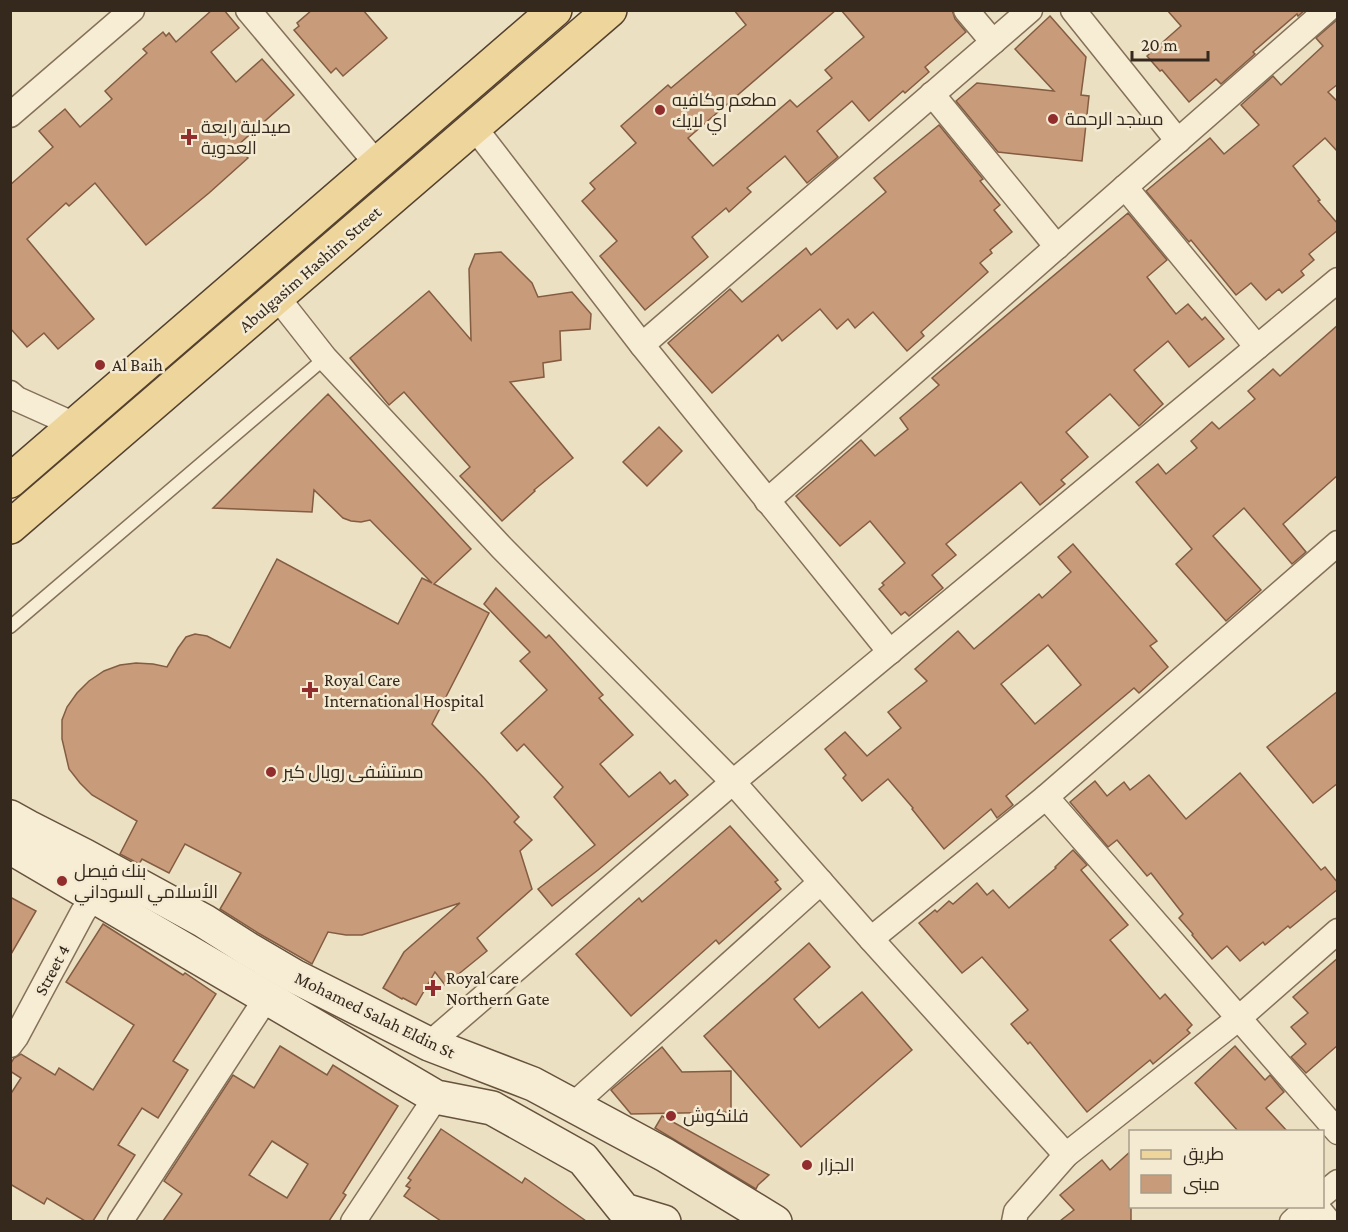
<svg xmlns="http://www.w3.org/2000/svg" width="1348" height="1232" font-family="'Crimson Pro',Cairo,serif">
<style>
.building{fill:#c89b7a;stroke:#835c41;stroke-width:1.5;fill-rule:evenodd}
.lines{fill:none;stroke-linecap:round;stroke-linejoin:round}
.lane-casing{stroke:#85715a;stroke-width:15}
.street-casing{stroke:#85715a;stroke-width:27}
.secondary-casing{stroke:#66523d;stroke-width:36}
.primary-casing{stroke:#53402e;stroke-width:36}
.lane{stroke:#f7edd5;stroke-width:12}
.street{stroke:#f7edd5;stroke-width:24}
.secondary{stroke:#f7edd5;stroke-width:33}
.primary{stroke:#eed59b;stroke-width:33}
.poi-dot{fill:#912d2d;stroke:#f4ead1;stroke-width:2}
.labels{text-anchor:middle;stroke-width:5;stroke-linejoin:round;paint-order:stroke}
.poi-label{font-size:18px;fill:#35291e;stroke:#f4ead1;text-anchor:start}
.street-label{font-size:18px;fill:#35291e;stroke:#f4ead1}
</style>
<rect width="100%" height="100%" fill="#ece0c2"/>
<g class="building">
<path d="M 212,10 L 224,10 L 239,28 L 211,52 L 236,82 L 262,59 L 294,95 L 237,146 L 248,158 L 209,193 L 146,245 L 95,183 L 69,206 L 66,203 L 27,239 L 94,319 L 58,349 L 44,333 L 27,347 L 10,328 L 10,185 L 53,147 L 39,131 L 65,109 L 80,127 L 112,99 L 105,91 L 147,53 L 143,49 L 163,32 L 166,36 L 169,33 L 176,42 Z"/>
<path d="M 312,10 L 363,10 L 387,38 L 343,76 L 336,68 L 331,73 L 294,30 L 299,26 L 297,23 Z"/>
<path d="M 734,10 L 836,10 L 688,138 L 713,166 L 790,100 L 797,107 L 832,78 L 825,70 L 864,37 L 841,10 L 952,10 L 955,19 L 966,32 L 925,67 L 929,72 L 905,93 L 903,91 L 869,121 L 852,101 L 817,131 L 838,157 L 807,183 L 785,156 L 747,188 L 751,192 L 729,212 L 726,208 L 692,237 L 708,257 L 645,310 L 600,256 L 617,241 L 582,201 L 595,189 L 590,183 L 636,143 L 621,126 L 668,85 L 671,88 L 746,25 Z"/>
<path d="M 1167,10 L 1305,10 L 1298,16 L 1297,14 L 1253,52 L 1255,54 L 1221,84 L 1216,79 L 1189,102 L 1162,70 L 1160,71 L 1147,56 L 1181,26 Z"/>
<path d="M 1050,16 L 1086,57 L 1081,95 L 1089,96 L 1082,161 L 998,152 L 956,101 L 977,83 L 1054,91 L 1015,49 Z"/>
<path d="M 1338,19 L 1338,84 L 1328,92 L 1338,102 L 1338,152 L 1325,138 L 1293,166 L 1320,200 L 1318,201 L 1338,224 L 1338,230 L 1309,254 L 1314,260 L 1301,271 L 1304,275 L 1282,293 L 1279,289 L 1266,300 L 1251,283 L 1236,295 L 1191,240 L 1189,242 L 1146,191 L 1210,138 L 1224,154 L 1259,125 L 1241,105 L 1273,76 L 1281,85 L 1323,46 L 1316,38 Z"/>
<path d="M 939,125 L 983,179 L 980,181 L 1000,205 L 994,210 L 1012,232 L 990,250 L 992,253 L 980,263 L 988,272 L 921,332 L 924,336 L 907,351 L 873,312 L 855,328 L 848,319 L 837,329 L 820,309 L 782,341 L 778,335 L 712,393 L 668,343 L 730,289 L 742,302 L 806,248 L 811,255 L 886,192 L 874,178 Z"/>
<path d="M 1128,213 L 1167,260 L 1147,277 L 1176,314 L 1188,304 L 1202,320 L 1205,317 L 1224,339 L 1189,367 L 1168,341 L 1134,370 L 1163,404 L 1139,426 L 1110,394 L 1066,432 L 1088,457 L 1061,480 L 1065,484 L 1040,505 L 1021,482 L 946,544 L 956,555 L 932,575 L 943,588 L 909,616 L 905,612 L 901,615 L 879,589 L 884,585 L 882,583 L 905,563 L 870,521 L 840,546 L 796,496 L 861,440 L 875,456 L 908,429 L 900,418 L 939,385 L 932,378 Z"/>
<path d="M 501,252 L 532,283 L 538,297 L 572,292 L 591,314 L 590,329 L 560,331 L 561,360 L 543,363 L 544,377 L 510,382 L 573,458 L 534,490 L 535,491 L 502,521 L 460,476 L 470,467 L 404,392 L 389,405 L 350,358 L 429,291 L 471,340 L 469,269 L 475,254 Z"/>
<path d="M 1338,325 L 1338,475 L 1283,524 L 1306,552 L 1292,564 L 1244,508 L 1213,536 L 1261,590 L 1226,621 L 1176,564 L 1192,549 L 1136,482 L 1158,464 L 1166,474 L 1197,448 L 1191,441 L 1212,422 L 1219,429 L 1255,399 L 1248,391 L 1273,369 L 1280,376 Z"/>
<path d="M 328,394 L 471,549 L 434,584 L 489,613 L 432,724 L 484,778 L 519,817 L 514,822 L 532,840 L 520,851 L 532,889 L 477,938 L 487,951 L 445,985 L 435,972 L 416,1005 L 403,998 L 402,999 L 383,988 L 404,952 L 460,903 L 362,935 L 346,935 L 328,932 L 312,964 L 258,933 L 220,909 L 241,873 L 185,844 L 169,873 L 142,859 L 139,864 L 120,854 L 137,821 L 92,795 L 80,783 L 69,769 L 62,739 L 62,720 L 67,707 L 77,693 L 89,681 L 104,671 L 120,665 L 136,663 L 153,664 L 167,667 L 178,648 L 186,637 L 195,634 L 207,636 L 230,648 L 277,559 L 398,624 L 422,578 L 432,583 L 370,520 L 361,522 L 351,521 L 343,518 L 314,490 L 312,512 L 213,508 Z"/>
<path d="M 659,427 L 682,451 L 647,486 L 623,462 Z"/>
<path d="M 1073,544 L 1157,641 L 1150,646 L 1168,667 L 1139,693 L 1134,688 L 1006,796 L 1013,805 L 997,818 L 991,809 L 944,849 L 912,809 L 913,808 L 888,779 L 862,801 L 843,778 L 846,775 L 825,749 L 845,732 L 867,756 L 901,728 L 888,712 L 927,681 L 915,669 L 958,631 L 974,649 L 1039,594 L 1042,598 L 1071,572 L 1058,557 ZM 1048,645 L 1081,685 L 1035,724 L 1001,684 Z"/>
<path d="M 496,588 L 546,638 L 549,635 L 603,695 L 599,698 L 633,735 L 600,764 L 629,797 L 660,772 L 670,784 L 675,780 L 688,795 L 598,870 L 552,906 L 538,889 L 595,845 L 554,797 L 563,787 L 524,744 L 517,751 L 501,733 L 547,690 L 520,661 L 530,652 L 484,604 Z"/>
<path d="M 1338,691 L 1338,783 L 1313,803 L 1267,747 Z"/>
<path d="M 1240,773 L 1321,870 L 1325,867 L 1338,883 L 1338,889 L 1290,928 L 1288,926 L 1265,945 L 1263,942 L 1240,961 L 1227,946 L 1212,959 L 1192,935 L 1193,934 L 1179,918 L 1183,914 L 1151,873 L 1147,876 L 1117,840 L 1108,847 L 1070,802 L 1095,781 L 1107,796 L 1124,782 L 1130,790 L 1149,775 L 1186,819 Z"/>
<path d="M 730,826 L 778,880 L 775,882 L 781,889 L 719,944 L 716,940 L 631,1016 L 576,954 L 639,898 L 642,902 Z"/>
<path d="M 1073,850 L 1087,865 L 1081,870 L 1128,925 L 1110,940 L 1160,999 L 1165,994 L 1192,1025 L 1187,1030 L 1190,1033 L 1153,1064 L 1150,1060 L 1087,1112 L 1030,1042 L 1028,1044 L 1011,1024 L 1028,1010 L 982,957 L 962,973 L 919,923 L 935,910 L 937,912 L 949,901 L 953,904 L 977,883 L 987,895 L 993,890 L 1009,908 L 1056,868 L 1055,867 Z"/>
<path d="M 10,897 L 36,911 L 10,956 Z"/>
<path d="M 103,924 L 183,975 L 185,973 L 216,994 L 173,1061 L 188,1070 L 158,1118 L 142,1108 L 118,1145 L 135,1155 L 93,1221 L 85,1221 L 47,1198 L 44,1204 L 10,1184 L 10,1095 L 21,1078 L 10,1071 L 10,1065 L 14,1058 L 21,1054 L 55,1075 L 59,1068 L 93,1090 L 134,1025 L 66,982 Z"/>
<path d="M 809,943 L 830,967 L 794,999 L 819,1028 L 862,992 L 912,1050 L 801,1147 L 704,1036 Z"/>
<path d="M 1338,958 L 1338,1045 L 1306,1073 L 1291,1057 L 1306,1044 L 1291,1027 L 1308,1013 L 1293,997 Z"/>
<path d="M 280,1046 L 327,1075 L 333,1065 L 398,1106 L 343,1193 L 346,1195 L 329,1221 L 163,1221 L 182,1194 L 164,1181 L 233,1075 L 254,1088 ZM 272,1141 L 308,1164 L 287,1198 L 249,1175 Z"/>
<path d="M 1235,1046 L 1265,1080 L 1270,1075 L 1284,1092 L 1266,1108 L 1287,1131 L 1238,1131 L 1195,1083 Z"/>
<path d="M 662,1047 L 682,1072 L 731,1071 L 731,1112 L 631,1114 L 611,1090 Z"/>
<path d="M 662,1116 L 769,1175 L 758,1185 L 756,1189 L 655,1128 Z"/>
<path d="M 441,1129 L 522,1183 L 525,1178 L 586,1221 L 441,1221 L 404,1196 L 410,1188 L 406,1186 L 411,1180 L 408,1178 Z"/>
<path d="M 1131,1151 L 1131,1221 L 1060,1221 L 1074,1210 L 1060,1195 L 1102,1160 L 1110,1170 Z"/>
</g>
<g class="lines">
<defs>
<path id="lane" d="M 10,627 L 325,358"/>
<g id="street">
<path d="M 248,10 L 377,164"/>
<path d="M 966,10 L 993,42"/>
<path d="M 1073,10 L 1178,141"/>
<path d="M 932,94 L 1057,247"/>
<path d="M 10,115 L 132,10"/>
<path d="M 474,127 L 642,345 L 890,652"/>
<path d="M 1125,187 L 1257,347"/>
<path d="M 277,297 L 325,358 L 502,548 L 733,782 L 871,939 L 1066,1155"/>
<path d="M 642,345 L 1030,10"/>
<path d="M 10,393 L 17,399 L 75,425"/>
<path d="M 767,501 L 1327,10"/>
<path d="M 1046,797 L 1338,1132"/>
<path d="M 871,939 L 1046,797 L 1338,543"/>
<path d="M 429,1044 L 733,782 L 1338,280"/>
<path d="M 10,1045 L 16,1037 L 83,912 L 95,896"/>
<path d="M 572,1106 L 821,882"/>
<path d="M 1322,1195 L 1338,1182"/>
<path d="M 1316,1206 L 1329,1222"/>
<path d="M 120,1222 L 267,997"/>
<path d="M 353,1222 L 436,1097"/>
<path d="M 1014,1222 L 1016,1212 L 1066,1155 L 1239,1018 L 1338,931"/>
<path d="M 1292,1222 L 1309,1206"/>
</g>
<g id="secondary">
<path d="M 10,817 L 28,827 L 85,856 L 204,921 L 248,949 L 294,976 L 429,1044 L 533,1084 L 665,1155 L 775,1222"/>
<path d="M 10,847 L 436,1097 L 492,1108 L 583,1159 L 624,1210 L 664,1222"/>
</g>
<g id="primary">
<path d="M 10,481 L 555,10"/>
<path d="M 10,527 L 610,10"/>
</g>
</defs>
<use href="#lane" class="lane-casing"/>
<use href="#street" class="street-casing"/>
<use href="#secondary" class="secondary-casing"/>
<use href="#primary" class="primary-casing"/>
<use href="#lane" class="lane"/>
<use href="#street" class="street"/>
<use href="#secondary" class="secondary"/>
<use href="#primary" class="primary"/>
</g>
<g class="poi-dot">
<circle cx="660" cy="110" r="6"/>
<circle cx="1053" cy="119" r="6"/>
<path d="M186 128h6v6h6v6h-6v6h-6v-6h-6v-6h6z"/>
<circle cx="100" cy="365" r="6"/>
<path d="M307 681h6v6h6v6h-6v6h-6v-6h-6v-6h6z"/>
<circle cx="271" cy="772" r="6"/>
<circle cx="62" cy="881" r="6"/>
<path d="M430 979h6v6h6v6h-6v6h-6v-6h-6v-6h6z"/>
<circle cx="671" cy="1116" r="6"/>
<circle cx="807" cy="1165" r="6"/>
</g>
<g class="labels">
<g class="poi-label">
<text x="672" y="106">مطعم وكافيه<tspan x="672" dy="21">اي لايك</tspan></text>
<text x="1065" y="125">مسجد الرحمة</text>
<text x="201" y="133">صيدلية رابعة<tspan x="201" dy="21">العدوية</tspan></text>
<text x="112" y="371">Al Baih</text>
<text x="324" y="686">Royal Care<tspan x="324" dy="21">International Hospital</tspan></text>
<text x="283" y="778">مستشفى رويال كير</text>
<text x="74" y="877">بنك فيصل<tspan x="74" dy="21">الأسلامي السوداني</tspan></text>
<text x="446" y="984">Royal care<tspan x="446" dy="21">Northern Gate</tspan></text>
<text x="683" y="1122">فلنكوش</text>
<text x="819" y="1171">الجزار</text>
</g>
<g class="street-label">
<text transform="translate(310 269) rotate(-41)" y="6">Abulgasim Hashim Street</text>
<text transform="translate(52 970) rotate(-62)" y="6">Street 4</text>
<text transform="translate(375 1015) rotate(26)" y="6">Mohamed Salah Eldin St</text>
</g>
</g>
<rect width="1348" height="1232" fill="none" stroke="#35291e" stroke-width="24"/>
<rect x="1129" y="1130" width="195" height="78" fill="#f4ead1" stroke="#a89d89" stroke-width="1.5"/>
<rect x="1141" y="1150" width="30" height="9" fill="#eed59b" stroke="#a89d89" stroke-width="1.5"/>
<text x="1183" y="1160" font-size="18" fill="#35291e">طريق</text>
<rect x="1141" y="1175" width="30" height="18" fill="#c89b7a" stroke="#a89d89" stroke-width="1.5"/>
<text x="1183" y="1190" font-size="18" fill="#35291e">مبنى</text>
<path d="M1132 51v9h76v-9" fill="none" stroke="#35291e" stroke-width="3"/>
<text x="1141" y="51" font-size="18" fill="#35291e" stroke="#f4ead1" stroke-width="4.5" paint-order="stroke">20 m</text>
</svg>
